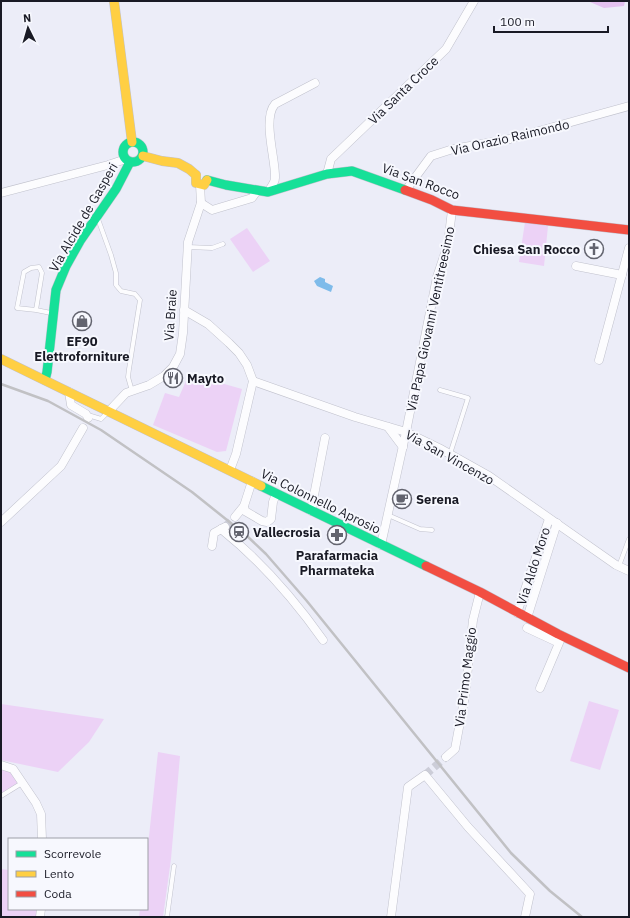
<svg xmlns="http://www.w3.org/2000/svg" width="630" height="918" font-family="'IBM Plex Sans',sans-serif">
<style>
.green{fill:#ecd2f6}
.forest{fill:#e4c2f0}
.water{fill:#7ebbea}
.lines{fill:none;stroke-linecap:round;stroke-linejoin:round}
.street-tunnel{stroke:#cccdd8;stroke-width:8;stroke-dasharray:8 4;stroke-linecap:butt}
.lane-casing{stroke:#c1c2cd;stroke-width:5}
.street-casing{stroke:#c1c2cd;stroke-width:9}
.fast-casing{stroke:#c1c2cd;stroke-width:10}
.slow-casing{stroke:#c1c2cd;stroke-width:10}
.jam-casing{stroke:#c1c2cd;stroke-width:10}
.lane{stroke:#fcfcfe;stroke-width:4}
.street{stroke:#fcfcfe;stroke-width:8}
.fast{stroke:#16e098;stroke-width:9}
.slow{stroke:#ffcf43;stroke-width:9}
.jam{stroke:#f24e42;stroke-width:9}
.rail{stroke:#c1c1c4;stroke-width:2.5}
.labels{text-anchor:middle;stroke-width:4;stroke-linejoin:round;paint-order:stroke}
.street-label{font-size:13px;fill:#191a25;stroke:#f7f8fe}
.poi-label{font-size:13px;font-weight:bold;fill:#191a25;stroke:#f7f8fe;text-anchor:start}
</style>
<rect width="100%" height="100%" fill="#ecedf8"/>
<g class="green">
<path d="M 525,222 L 548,226 L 544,266 L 519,262 Z"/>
<path d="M 247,228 L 270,261 L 253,272 L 230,239 Z"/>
<path d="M 189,374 L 242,389 L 226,451 L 217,452 L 153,425 L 165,393 L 179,397 Z"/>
<path d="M 589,701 L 619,710 L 600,770 L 570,761 Z"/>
<path d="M 1,704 L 104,719 L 89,742 L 58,772 L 1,760 Z"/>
<path d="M 158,752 L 180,756 L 171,859 L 163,917 L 139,917 L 140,909 L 147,909 L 147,855 Z"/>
<path d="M 1,767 L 10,771 L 20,782 L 2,794 Z"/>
<path d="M 1,869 L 9,870 L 9,909 L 38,909 L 38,917 L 1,917 Z"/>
</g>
<path class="forest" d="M 579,1 L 625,1 L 624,6 L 604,8 L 590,2 Z"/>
<path class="water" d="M 320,277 L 325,279 L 325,282 L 333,286 L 331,292 L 317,286 L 314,281 Z"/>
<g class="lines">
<g class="street-tunnel">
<path d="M 225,527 L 235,517"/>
<path d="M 425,775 L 446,757"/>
</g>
<defs>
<g id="lane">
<path d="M 98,219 L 111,255 L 116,273 L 116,285 L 121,291 L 135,294 L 140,300 L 129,369 L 128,377 L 132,391"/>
<path d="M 188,247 L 212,248 L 223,244"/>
<path d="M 36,310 L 17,308 L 24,272 L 31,268 L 39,267 L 42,273 L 36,310 L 51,313"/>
<path d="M 440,390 L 468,398 L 450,454"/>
<path d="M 88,415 L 101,419 L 108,412"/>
<path d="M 388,515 L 420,529 L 432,530"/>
<path d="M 619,566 L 629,539"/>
<path d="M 1,796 L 22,783"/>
<path d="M 167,917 L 174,866"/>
</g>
<g id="street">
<path d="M 327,174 L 331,159 L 446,49 L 474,1"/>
<path d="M 406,190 L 431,156 L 453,149 L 510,139 L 629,106"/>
<path d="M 268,192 C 270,188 275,183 275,178 C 276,160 262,119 275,104 L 315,83"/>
<path d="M 1,193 L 108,165 L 126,159"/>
<path d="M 201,203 L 212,210 L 252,198 L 257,191"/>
<path d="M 576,266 L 622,275"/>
<path d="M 184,310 L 208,324 L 229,343 L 239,353 L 247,365 L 253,381 L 236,454 L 230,470"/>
<path d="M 599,360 L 629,248"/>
<path d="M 253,381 L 355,417 L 406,432 L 439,448 L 489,476 L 616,565 L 629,571"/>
<path d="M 69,392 L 71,405 L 86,414 L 88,418"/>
<path d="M 109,411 L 126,393 L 149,385 L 164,376 L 173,367 L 180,354 L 183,333 L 188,242 L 201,203 L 200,185"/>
<path d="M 388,427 L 403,447"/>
<path d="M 252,481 L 244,506 L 245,511 L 262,521 L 267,522 L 271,519 L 273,502 L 276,494"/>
<path d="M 311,511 L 325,438"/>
<path d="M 235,517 L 244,506"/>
<path d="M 1,522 L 61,466 L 83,428"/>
<path d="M 221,529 C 261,561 294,599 323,640"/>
<path d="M 381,545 L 406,432 L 437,277 L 448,244 L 452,210"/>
<path d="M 212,546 L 214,533 L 225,527"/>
<path d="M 517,613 L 549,519"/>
<path d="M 527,618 L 557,523"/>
<path d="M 527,628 L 555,641"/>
<path d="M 540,688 L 562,636"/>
<path d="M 446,757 L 455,749 L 460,722 L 465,696 L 473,620 L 480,592"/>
<path d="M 1,765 L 13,769 L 36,803 L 41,814 L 42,839"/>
<path d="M 40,917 L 41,909"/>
<path d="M 391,917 L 408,787 L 425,775 L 468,827 L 530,894 L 525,917"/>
</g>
<g id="fast">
<circle cx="133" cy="152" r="10"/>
<path d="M 207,180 L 226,185 L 268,192 L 327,174 L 352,171 L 405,190"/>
<path d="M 45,380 L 47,372 L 56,290 L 66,266 L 80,241 L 116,189 L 130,162"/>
<path d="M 261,486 L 426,566"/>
</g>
<g id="slow">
<path d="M 114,1 L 132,142"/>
<path d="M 143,156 L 162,161 L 178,163 L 189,169 L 196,175"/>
<path d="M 196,175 L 196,183 L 204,185 L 207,180"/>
<path d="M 1,359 L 261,486"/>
</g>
<g id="jam">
<path d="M 405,190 L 432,200 L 452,210 L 629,230"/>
<path d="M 426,566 L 480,592 L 558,634 L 629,668"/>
</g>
</defs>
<use href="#lane" class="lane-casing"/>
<use href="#street" class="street-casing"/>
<use href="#fast" class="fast-casing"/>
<use href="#slow" class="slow-casing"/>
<use href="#jam" class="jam-casing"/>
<use href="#lane" class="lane"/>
<use href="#street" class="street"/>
<use href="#fast" class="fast"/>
<use href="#slow" class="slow"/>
<use href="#jam" class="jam"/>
<path class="rail" d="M 1,384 L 48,401 L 101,430 L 192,492 L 247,536 L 266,554 L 306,600 L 511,853 L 550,891 L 582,917"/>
</g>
<defs>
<symbol id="church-ring" viewBox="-11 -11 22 22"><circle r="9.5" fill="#f7f8fe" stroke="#63646f" stroke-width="1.5"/><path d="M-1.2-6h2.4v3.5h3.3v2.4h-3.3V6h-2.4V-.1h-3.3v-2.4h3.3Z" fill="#63646f"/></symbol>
<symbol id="shop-ring" viewBox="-11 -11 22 22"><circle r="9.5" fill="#f7f8fe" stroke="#63646f" stroke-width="1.5"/><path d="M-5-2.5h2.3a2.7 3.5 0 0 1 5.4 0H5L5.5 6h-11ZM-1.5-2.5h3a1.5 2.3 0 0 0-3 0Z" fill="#63646f"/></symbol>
<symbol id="restaurant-ring" viewBox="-11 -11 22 22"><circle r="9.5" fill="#f7f8fe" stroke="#63646f" stroke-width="1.5"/><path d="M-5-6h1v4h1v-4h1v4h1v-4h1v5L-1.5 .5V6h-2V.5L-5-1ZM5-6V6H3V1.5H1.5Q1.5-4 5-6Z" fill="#63646f"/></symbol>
<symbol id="cafe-ring" viewBox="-11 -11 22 22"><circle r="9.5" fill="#f7f8fe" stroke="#63646f" stroke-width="1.5"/><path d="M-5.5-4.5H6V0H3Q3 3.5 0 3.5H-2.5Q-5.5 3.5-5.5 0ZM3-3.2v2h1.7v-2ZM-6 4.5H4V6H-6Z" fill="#63646f"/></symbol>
<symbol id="station-ring" viewBox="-11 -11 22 22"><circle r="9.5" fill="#f7f8fe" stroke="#63646f" stroke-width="1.5"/><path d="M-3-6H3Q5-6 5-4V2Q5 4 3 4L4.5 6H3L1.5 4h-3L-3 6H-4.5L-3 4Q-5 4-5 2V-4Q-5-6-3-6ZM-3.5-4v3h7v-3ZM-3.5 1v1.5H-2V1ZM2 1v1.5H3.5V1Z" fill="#63646f"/></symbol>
<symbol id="pharmacy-ring" viewBox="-11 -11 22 22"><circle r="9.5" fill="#f7f8fe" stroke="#63646f" stroke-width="1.5"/><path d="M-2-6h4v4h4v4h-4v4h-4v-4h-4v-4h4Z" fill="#63646f"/></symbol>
</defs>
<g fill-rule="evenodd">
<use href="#church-ring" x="583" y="238" width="22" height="22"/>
<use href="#shop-ring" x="71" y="310" width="22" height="22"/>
<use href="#restaurant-ring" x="162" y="367" width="22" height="22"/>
<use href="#cafe-ring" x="391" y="488" width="22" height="22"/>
<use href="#station-ring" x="228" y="521" width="22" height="22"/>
<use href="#pharmacy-ring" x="326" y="524" width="22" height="22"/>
</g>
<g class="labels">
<g class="street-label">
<text transform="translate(403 90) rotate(-44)" y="5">Via Santa Croce</text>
<text transform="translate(510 137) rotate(-13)" y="5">Via Orazio Raimondo</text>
<text transform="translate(421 181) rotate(20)" y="5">Via San Rocco</text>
<text transform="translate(83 217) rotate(-60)" y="5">Via Alcide de Gasperi</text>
<text transform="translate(170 315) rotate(-86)" y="5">Via Braie</text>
<text transform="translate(430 319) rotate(-78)" y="5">Via Papa Giovanni Ventitreesimo</text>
<text transform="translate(450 457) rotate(29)" y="5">Via San Vincenzo</text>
<text transform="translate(321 501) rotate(26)" y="5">Via Colonnello Aprosio</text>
<text transform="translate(533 566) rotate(-72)" y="5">Via Aldo Moro</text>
<text transform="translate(465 677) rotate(-83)" y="5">Via Primo Maggio</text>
</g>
<g class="poi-label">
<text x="580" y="254" text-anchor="end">Chiesa San Rocco</text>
<text x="82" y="346" text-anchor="middle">EF90<tspan x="82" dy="15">Elettroforniture</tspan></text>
<text x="187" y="383">Mayto</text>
<text x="416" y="504">Serena</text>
<text x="253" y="537">Vallecrosia</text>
<text x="337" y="560" text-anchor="middle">Parafarmacia<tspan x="337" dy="15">Pharmateka</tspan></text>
</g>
</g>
<rect width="630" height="918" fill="none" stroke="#191a25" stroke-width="4"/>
<rect x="8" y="838" width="140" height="72" fill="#f7f8fe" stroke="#9e9fa7"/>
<rect x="16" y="851" width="20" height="6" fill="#16e098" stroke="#9e9fa7"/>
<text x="44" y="858" font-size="12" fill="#191a25">Scorrevole</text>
<rect x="16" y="871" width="20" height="6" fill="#ffcf43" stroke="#9e9fa7"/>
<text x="44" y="878" font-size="12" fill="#191a25">Lento</text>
<rect x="16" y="891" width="20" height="6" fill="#f24e42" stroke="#9e9fa7"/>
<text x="44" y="898" font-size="12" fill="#191a25">Coda</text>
<g transform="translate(28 28) rotate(355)" stroke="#f7f8fe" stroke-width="3" paint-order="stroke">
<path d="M0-3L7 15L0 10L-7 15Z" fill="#191a25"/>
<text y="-6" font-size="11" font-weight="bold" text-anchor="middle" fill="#191a25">N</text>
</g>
<path d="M494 26v6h114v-6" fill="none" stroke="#191a25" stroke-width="2"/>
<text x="500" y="26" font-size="12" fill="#191a25" stroke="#f7f8fe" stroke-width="3" paint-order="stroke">100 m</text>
</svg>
